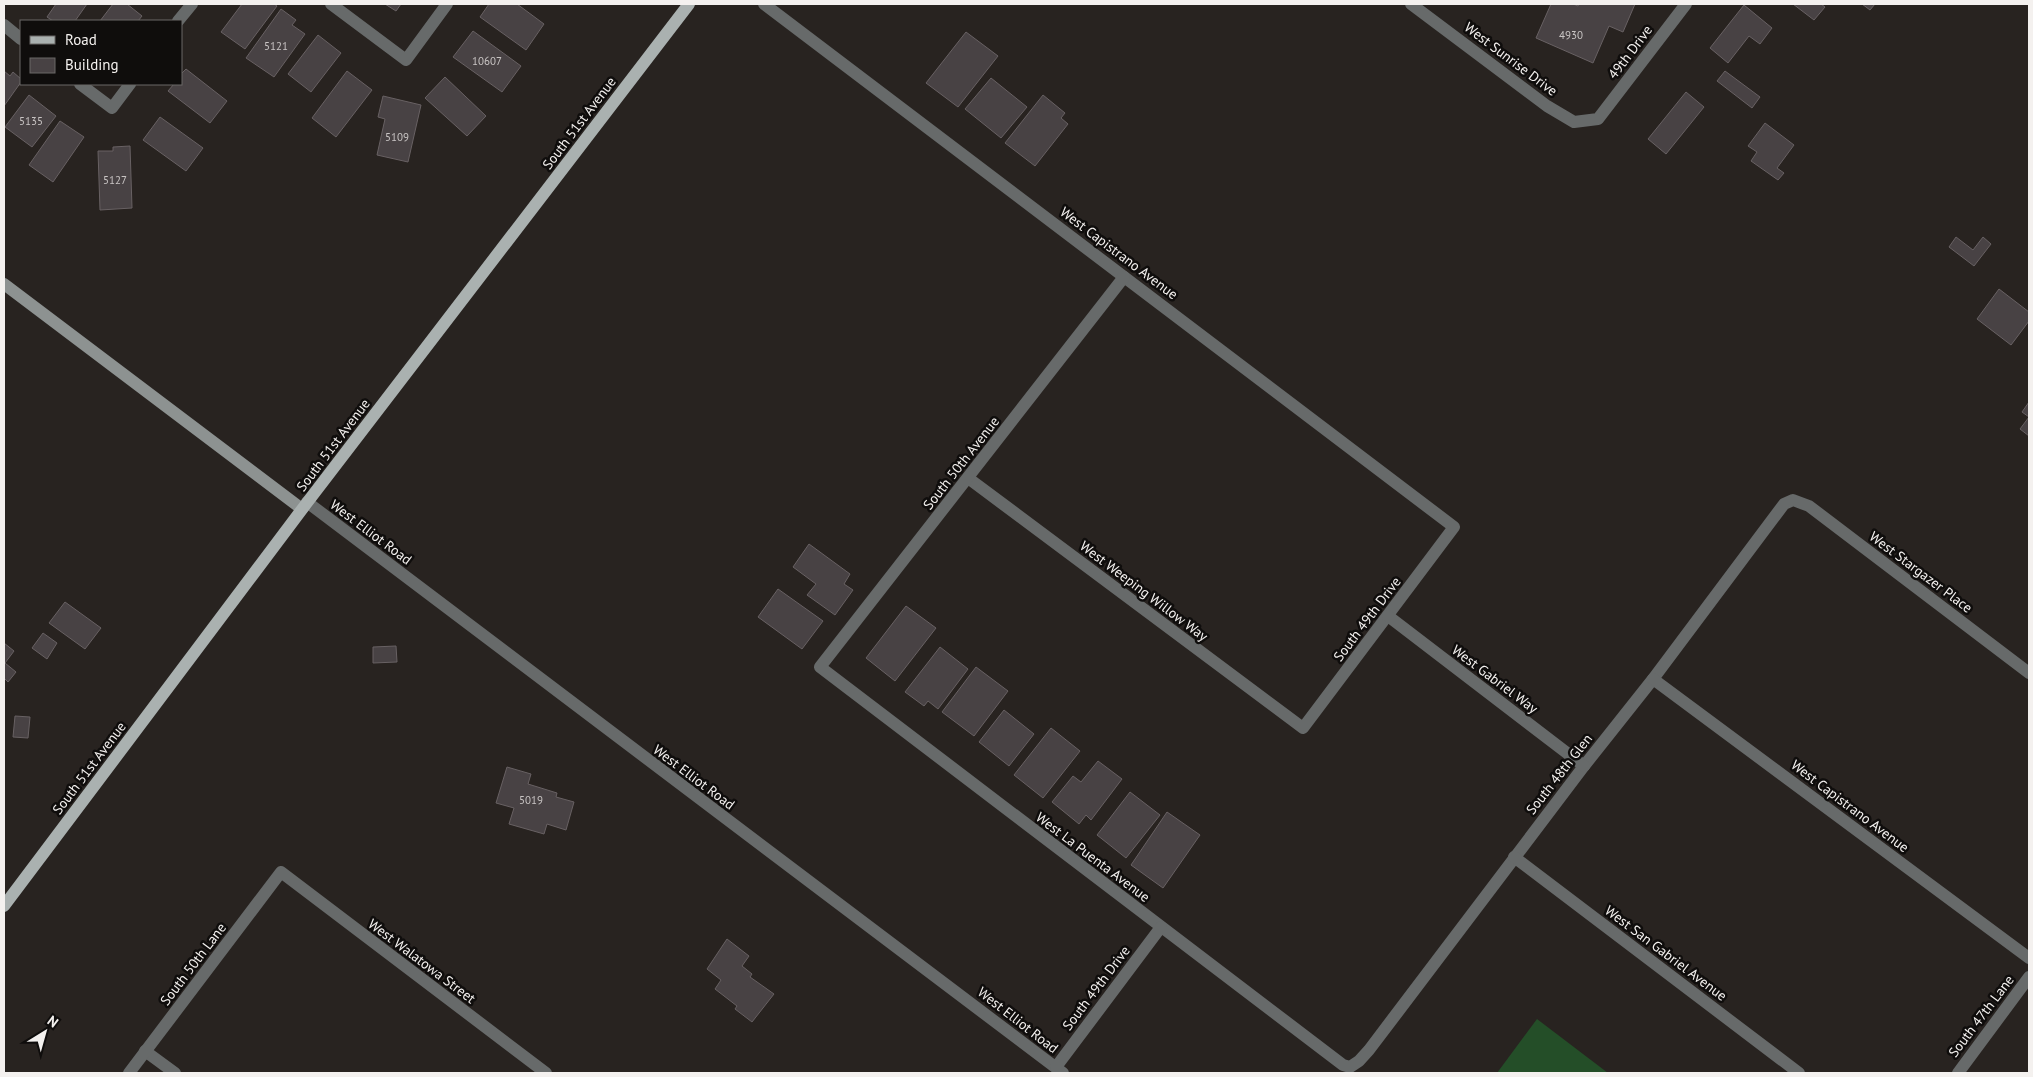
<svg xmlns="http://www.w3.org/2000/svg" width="2033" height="1077" font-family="'PT Sans',sans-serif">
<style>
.green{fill:#244e28}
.building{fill:#484244;stroke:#686163}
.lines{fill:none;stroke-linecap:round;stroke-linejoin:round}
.minor{stroke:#676a6a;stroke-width:12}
.secondary{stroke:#8d9291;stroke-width:12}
.primary{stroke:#aab1b0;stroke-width:12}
.labels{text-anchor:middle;stroke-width:5;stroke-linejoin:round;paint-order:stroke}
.number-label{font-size:11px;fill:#c9c5c4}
.street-label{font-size:14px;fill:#f4f1ef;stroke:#0f0d0c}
</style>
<rect width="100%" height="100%" fill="#282320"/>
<path class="green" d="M 1537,1019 L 1608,1073 L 1497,1073 Z"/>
<g class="building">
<path d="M 56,4 L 87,4 L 75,21 L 53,21 L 47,17 Z"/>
<path d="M 113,4 L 127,4 L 142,16 L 138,21 L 100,21 Z"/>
<path d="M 242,4 L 274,4 L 277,6 L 245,49 L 221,32 Z"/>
<path d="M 385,4 L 401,4 L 396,11 Z"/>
<path d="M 489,4 L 517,4 L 544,24 L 526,50 L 480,17 Z"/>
<path d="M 1551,4 L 1573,4 L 1578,6 L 1579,4 L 1635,4 L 1623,32 L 1609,26 L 1593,63 L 1536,38 Z"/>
<path d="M 1793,4 L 1821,4 L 1825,7 L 1814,20 Z"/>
<path d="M 1862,4 L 1875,4 L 1870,10 Z"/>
<path d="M 1744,5 L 1772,28 L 1760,44 L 1749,36 L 1728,63 L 1710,48 Z"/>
<path d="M 281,9 L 296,20 L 292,25 L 305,34 L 274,77 L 246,58 Z"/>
<path d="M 473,31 L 521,66 L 502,92 L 453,57 Z"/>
<path d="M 966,32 L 998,56 L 958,107 L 926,83 Z"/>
<path d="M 318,35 L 341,53 L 311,92 L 288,74 Z"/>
<path d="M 186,69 L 227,101 L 210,123 L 168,91 L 174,84 L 181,84 L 181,74 Z"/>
<path d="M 4,71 L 10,76 L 13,72 L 21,79 L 21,82 L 4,106 Z"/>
<path d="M 347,71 L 372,90 L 336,137 L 312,118 Z"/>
<path d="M 1725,71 L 1760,97 L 1752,108 L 1717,81 Z"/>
<path d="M 445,77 L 486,116 L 467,136 L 425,98 Z"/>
<path d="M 991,78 L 1027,107 L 1001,138 L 965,109 Z"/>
<path d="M 1686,92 L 1704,107 L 1666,154 L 1648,139 Z"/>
<path d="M 29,95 L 56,116 L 32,147 L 5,127 Z"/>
<path d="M 1043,95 L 1065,113 L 1061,118 L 1068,124 L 1035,166 L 1005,143 Z"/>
<path d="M 383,96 L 421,105 L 408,162 L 377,155 L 385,119 L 378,117 Z"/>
<path d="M 160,117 L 203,148 L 186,171 L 143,140 Z"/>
<path d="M 60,121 L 84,137 L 53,182 L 29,165 Z"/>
<path d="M 1765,123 L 1794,145 L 1777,168 L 1784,173 L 1778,180 L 1751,161 L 1757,152 L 1748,146 Z"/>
<path d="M 130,146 L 132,208 L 100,210 L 98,151 L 113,151 L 113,147 Z"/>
<path d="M 1956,237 L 1973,250 L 1983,237 L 1991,244 L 1974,266 L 1949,247 Z"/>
<path d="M 1999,289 L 2029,312 L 2029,321 L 2011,345 L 1977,319 Z"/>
<path d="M 2029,402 L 2029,436 L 2020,429 L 2029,417 L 2022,412 Z"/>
<path d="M 809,544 L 850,574 L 844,584 L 853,590 L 835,615 L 807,595 L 816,584 L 793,567 Z"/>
<path d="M 778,589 L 823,621 L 802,649 L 758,617 Z"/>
<path d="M 65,602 L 101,628 L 85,649 L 49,623 Z"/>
<path d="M 906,606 L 936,628 L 895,681 L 866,658 Z"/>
<path d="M 43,633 L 57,643 L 47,659 L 32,648 Z"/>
<path d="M 4,643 L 14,651 L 5,663 L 16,672 L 8,682 L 4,678 Z"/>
<path d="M 396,646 L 397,662 L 373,663 L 373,647 Z"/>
<path d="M 940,647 L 968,669 L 938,709 L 928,701 L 924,706 L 905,692 Z"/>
<path d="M 976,667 L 1008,691 L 974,736 L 942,712 Z"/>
<path d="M 1004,710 L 1034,734 L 1009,766 L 979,742 Z"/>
<path d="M 15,716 L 30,717 L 28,738 L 13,737 Z"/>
<path d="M 1051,728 L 1080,751 L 1043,798 L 1014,775 Z"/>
<path d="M 1098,761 L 1122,779 L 1091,820 L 1086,815 L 1079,824 L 1052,802 L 1073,776 L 1081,782 Z"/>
<path d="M 507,767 L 531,774 L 528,784 L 557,793 L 556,797 L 574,802 L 566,830 L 547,824 L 544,834 L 509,824 L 514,808 L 496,803 Z"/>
<path d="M 1130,792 L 1160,815 L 1126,858 L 1097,835 Z"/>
<path d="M 1167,812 L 1200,835 L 1163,888 L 1131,865 Z"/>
<path d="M 727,939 L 749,956 L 742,966 L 752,974 L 750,977 L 774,994 L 752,1022 L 735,1009 L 737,1006 L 715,989 L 721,980 L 707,969 Z"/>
</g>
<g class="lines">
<g class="minor">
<path d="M 331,4 L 406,60 L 447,4"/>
<path d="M 764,4 L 1454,527 L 1303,728 L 968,478"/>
<path d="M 1411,4 L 1547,106 L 1574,122 L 1598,119 L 1686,4"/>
<path d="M 178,21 L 192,4"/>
<path d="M 4,25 L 21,39"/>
<path d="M 80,84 L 112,108 L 130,84"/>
<path d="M 1124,277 L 820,667 L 1343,1065 L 1350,1067 L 1359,1061 L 1369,1050 L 1584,766 L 1653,679 L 1784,504 L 1793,500 L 1809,506 L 2029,673"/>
<path d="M 307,502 L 1063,1073"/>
<path d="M 1388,616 L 1584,766"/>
<path d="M 1653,679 L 2029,958"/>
<path d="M 1514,857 L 1799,1073"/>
<path d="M 145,1051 L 175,1073"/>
<path d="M 1056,1067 L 1161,927"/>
<path d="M 129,1073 L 281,872 L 546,1073"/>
<path d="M 1958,1073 L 2029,977"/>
</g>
<path class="secondary" d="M 4,284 L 302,509"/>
<path class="primary" d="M 4,906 L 306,504 L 689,4"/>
</g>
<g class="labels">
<g class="number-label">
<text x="1571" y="39">4930</text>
<text x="276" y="50">5121</text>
<text x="487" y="65">10607</text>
<text x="31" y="125">5135</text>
<text x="397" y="141">5109</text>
<text x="115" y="184">5127</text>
<text x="531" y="804">5019</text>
</g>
<g class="street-label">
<text transform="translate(1630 52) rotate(-53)" y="5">49th Drive</text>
<text transform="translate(1511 59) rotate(37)" y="5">West Sunrise Drive</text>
<text transform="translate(579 123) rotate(-53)" y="5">South 51st Avenue</text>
<text transform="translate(1119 253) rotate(37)" y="5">West Capistrano Avenue</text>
<text transform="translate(333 445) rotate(-53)" y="5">South 51st Avenue</text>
<text transform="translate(961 463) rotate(-52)" y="5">South 50th Avenue</text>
<text transform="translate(371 532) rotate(37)" y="5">West Elliot Road</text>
<text transform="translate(1921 572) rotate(37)" y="5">West Stargazer Place</text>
<text transform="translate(1144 591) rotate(37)" y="5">West Weeping Willow Way</text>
<text transform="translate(1367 619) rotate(-53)" y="5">South 49th Drive</text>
<text transform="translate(1495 679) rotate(37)" y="5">West Gabriel Way</text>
<text transform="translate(89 768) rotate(-53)" y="5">South 51st Avenue</text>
<text transform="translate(1559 774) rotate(-52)" y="5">South 48th Glen</text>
<text transform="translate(694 777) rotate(37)" y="5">West Elliot Road</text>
<text transform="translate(1850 806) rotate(37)" y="5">West Capistrano Avenue</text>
<text transform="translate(1093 857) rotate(37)" y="5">West La Puenta Avenue</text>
<text transform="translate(1666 953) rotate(37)" y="5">West San Gabriel Avenue</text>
<text transform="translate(422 961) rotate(37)" y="5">West Walatowa Street</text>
<text transform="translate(193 964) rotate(-53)" y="5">South 50th Lane</text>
<text transform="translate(1096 988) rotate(-53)" y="5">South 49th Drive</text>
<text transform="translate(1981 1016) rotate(-53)" y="5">South 47th Lane</text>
<text transform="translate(1018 1020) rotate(38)" y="5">West Elliot Road</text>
</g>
</g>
<rect width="2033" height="1077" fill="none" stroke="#f4f1ef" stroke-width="10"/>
<rect x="20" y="20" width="162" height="65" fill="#0f0d0c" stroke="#6b6867"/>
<rect x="30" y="36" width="25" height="8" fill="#aab1b0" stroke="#6b6867"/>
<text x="65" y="45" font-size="15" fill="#f4f1ef">Road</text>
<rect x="30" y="58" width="25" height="15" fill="#484244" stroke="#6b6867"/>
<text x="65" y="70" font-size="15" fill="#f4f1ef">Building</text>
<g transform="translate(45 1032) rotate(37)" stroke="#0f0d0c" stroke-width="4" paint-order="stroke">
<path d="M0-4L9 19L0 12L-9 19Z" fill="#f4f1ef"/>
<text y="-8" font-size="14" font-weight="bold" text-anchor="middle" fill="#f4f1ef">N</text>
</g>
</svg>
